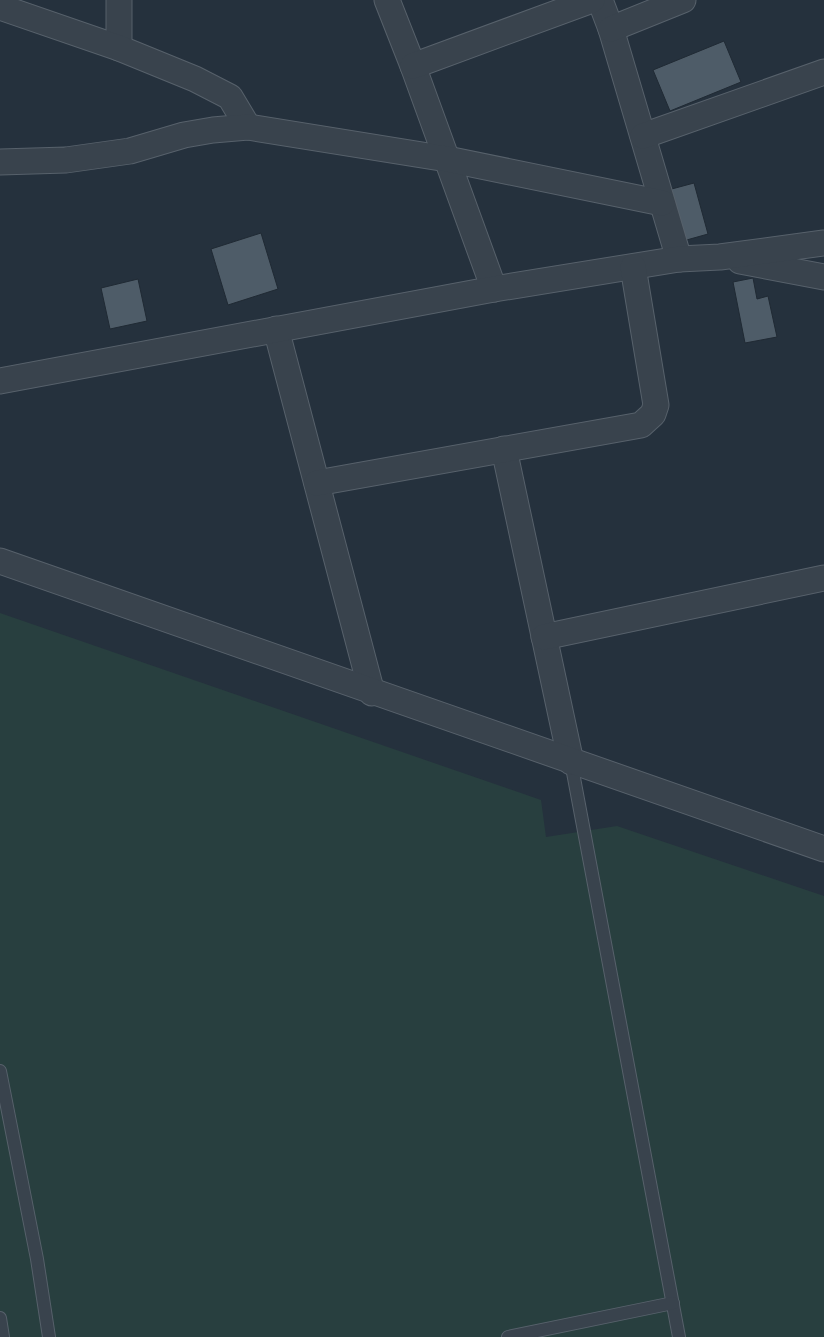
<svg xmlns="http://www.w3.org/2000/svg" width="824" height="1337" font-family="Helvetica,sans-serif">
<style>
.green{fill:#283f3f}
.building{fill:#4e5c68;stroke:#202a34}
.lines{fill:none;stroke-linecap:round;stroke-linejoin:round}
.service-casing{stroke:#57616b;stroke-width:14}
.minor-casing{stroke:#57616b;stroke-width:27}
.service{stroke:#39434d;stroke-width:12}
.minor{stroke:#39434d;stroke-width:25}
</style>
<rect width="100%" height="100%" fill="#25313d"/>
<path class="green" d="M 0,613 L 541,800 L 546,837 L 617,826 L 824,896 L 824,1337 L 0,1337 Z"/>
<g class="building">
<path d="M 724,41 L 741,82 L 670,111 L 653,70 Z"/>
<path d="M 694,183 L 708,234 L 683,241 L 668,190 Z"/>
<path d="M 261,233 L 278,289 L 228,305 L 211,249 Z"/>
<path d="M 753,278 L 757,299 L 768,296 L 777,337 L 745,343 L 733,282 Z"/>
<path d="M 138,279 L 147,321 L 110,329 L 101,288 Z"/>
</g>
<g class="lines">
<defs>
<g id="service">
<path d="M 571,762 L 679,1337"/>
<path d="M 0,1071 L 37,1259 L 49,1337"/>
<path d="M 0,1318 L 3,1337"/>
<path d="M 508,1337 L 673,1303"/>
</g>
<g id="minor">
<path d="M 119,0 L 119,48"/>
<path d="M 387,0 L 413,66 L 494,289"/>
<path d="M 600,0 L 611,29 L 679,259"/>
<path d="M 0,7 L 119,48 L 195,79 L 230,97 L 248,127"/>
<path d="M 611,29 L 683,0"/>
<path d="M 413,66 L 592,0"/>
<path d="M 643,136 L 824,72"/>
<path d="M 0,162 L 66,160 L 130,151 L 184,135 L 213,130 L 248,127 L 447,159 L 662,203"/>
<path d="M 740,261 L 824,277"/>
<path d="M 276,329 L 372,693"/>
<path d="M 0,381 L 494,289 L 679,259 L 720,257 L 824,243"/>
<path d="M 504,449 L 571,762"/>
<path d="M 317,483 L 641,425 L 653,414 L 656,405 L 633,267"/>
<path d="M 0,561 L 824,849"/>
<path d="M 544,637 L 824,578"/>
</g>
</defs>
<use href="#service" class="service-casing"/>
<use href="#minor" class="minor-casing"/>
<use href="#service" class="service"/>
<use href="#minor" class="minor"/>
</g>
</svg>
